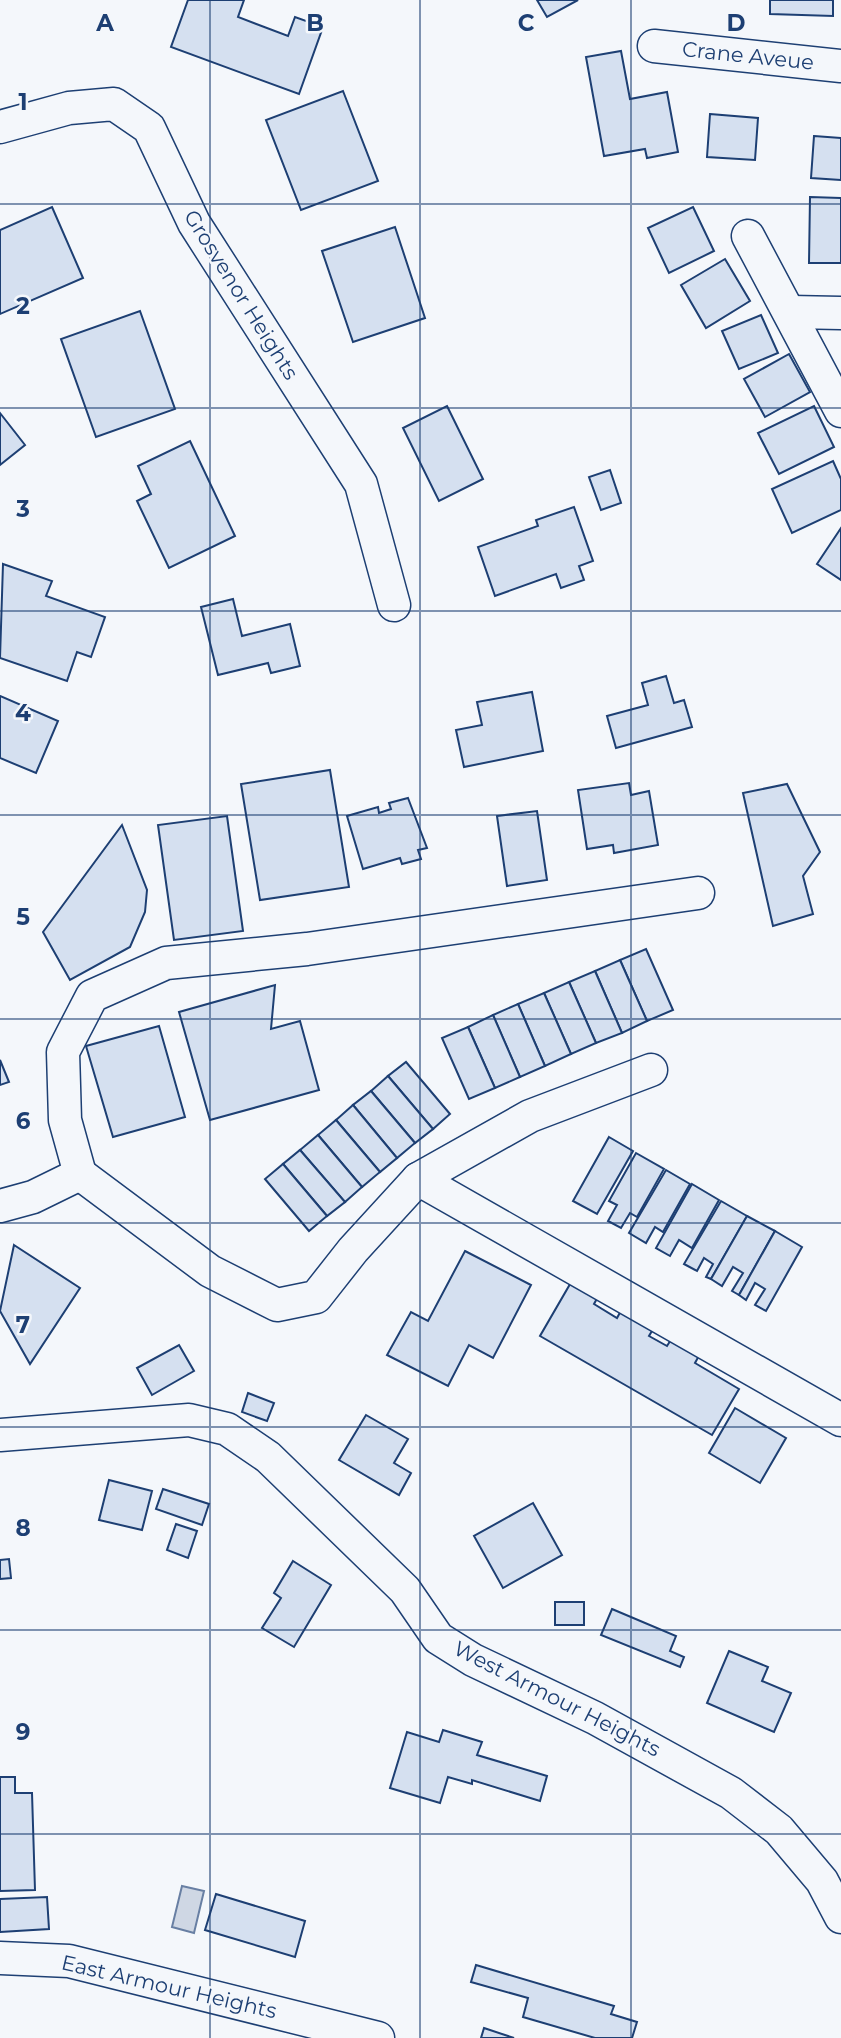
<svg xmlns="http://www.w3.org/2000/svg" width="841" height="2038" font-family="Montserrat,sans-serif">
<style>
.water{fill:#cfd7e4;stroke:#687fa3;stroke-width:2}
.building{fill:#d5e0f0;stroke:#1d3f73;stroke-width:2}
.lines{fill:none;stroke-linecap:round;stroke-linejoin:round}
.minor-casing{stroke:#1d3f73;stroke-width:35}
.minor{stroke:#f4f7fb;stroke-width:32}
.grid{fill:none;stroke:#1d3f73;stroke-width:2;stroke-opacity:0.55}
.labels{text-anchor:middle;stroke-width:5;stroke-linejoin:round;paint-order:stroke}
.street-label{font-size:21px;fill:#1d3f73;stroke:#f4f7fb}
.grid-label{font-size:23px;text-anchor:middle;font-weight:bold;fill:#1d3f73;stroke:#f4f7fb;stroke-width:5;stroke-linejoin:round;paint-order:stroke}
</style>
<rect width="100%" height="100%" fill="#f4f7fb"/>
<path class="water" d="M 182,1886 L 204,1891 L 194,1933 L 172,1927 Z"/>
<g class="building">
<path d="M 188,0 L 244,0 L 238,17 L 288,36 L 295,17 L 323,27 L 299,94 L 171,47 Z"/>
<path d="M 537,0 L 578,0 L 547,17 Z"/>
<path d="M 770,0 L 833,0 L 833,16 L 770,14 Z"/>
<path d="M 621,51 L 630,99 L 667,92 L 678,152 L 647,158 L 645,149 L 604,156 L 586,57 Z"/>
<path d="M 343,91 L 378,181 L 301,210 L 266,120 Z"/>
<path d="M 710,114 L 758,118 L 755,160 L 707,157 Z"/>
<path d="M 814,136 L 841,138 L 841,180 L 811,178 Z"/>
<path d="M 810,197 L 841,198 L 841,263 L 809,263 Z"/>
<path d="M 52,207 L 83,278 L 0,314 L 0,230 Z"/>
<path d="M 693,207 L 714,251 L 669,273 L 648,228 Z"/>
<path d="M 395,227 L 425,318 L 353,342 L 322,251 Z"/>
<path d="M 725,259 L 750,301 L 706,328 L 681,285 Z"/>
<path d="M 140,311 L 175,409 L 96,437 L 61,339 Z"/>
<path d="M 761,315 L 778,353 L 739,369 L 722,331 Z"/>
<path d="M 789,354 L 810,392 L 765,417 L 744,379 Z"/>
<path d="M 447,406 L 483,479 L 439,501 L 403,428 Z"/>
<path d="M 814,406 L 834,447 L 779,474 L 758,433 Z"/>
<path d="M 0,413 L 25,445 L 0,465 Z"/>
<path d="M 190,441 L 235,536 L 169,568 L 137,501 L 151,494 L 138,466 Z"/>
<path d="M 833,461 L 841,479 L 841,510 L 792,533 L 772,489 Z"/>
<path d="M 610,470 L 621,503 L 601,510 L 589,477 Z"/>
<path d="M 574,507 L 593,561 L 579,566 L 584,580 L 561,588 L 556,574 L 495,596 L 478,547 L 538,526 L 536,520 Z"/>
<path d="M 841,528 L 841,580 L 817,564 Z"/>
<path d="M 3,564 L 52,581 L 46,596 L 105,617 L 91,657 L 77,652 L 67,681 L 0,658 Z"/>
<path d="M 233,599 L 242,636 L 290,624 L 300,666 L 271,673 L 268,663 L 218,675 L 201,607 Z"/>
<path d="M 666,676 L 674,703 L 684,700 L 692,727 L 616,748 L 607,716 L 648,705 L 642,683 Z"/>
<path d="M 532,692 L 543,751 L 464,767 L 456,730 L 482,725 L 477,702 Z"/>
<path d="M 0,696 L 58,721 L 36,773 L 0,758 Z"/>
<path d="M 330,770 L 349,887 L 260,900 L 241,784 Z"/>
<path d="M 629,783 L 631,795 L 649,791 L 658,845 L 614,853 L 613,845 L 587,849 L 578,790 Z"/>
<path d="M 787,784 L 820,852 L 803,876 L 813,914 L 773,926 L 743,793 Z"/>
<path d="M 408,798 L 427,848 L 418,850 L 421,859 L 402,864 L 400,858 L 363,869 L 347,816 L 378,807 L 379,813 L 391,809 L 389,803 Z"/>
<path d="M 537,811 L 547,880 L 507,886 L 497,816 Z"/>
<path d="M 227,816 L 243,931 L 174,940 L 158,825 Z"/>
<path d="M 122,825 L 147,890 L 145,912 L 130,947 L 70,980 L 43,932 Z"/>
<path d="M 646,949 L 673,1010 L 647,1021 L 620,960 Z"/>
<path d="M 620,960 L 647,1021 L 622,1033 L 595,971 Z"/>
<path d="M 595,971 L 622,1033 L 596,1043 L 569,982 Z"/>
<path d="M 569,982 L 596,1043 L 571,1054 L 544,993 Z"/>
<path d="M 275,985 L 271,1029 L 300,1021 L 319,1090 L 210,1120 L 179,1012 Z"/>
<path d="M 544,993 L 571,1054 L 545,1066 L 518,1004 Z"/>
<path d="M 518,1004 L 545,1066 L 520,1077 L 493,1015 Z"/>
<path d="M 493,1015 L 520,1077 L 495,1088 L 468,1027 Z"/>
<path d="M 159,1026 L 185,1117 L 113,1137 L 86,1046 Z"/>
<path d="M 468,1027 L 495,1088 L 469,1099 L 442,1038 Z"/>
<path d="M 0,1060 L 9,1082 L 0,1085 Z"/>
<path d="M 406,1062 L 450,1114 L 433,1129 L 388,1076 Z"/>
<path d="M 388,1076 L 433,1129 L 415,1143 L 371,1091 Z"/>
<path d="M 371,1091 L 415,1143 L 397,1158 L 353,1105 Z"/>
<path d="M 353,1105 L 397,1158 L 380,1172 L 336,1120 Z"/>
<path d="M 336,1120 L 380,1172 L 362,1187 L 318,1135 Z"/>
<path d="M 318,1135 L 362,1187 L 345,1202 L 300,1150 Z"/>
<path d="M 609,1137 L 633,1151 L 597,1214 L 573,1201 Z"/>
<path d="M 300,1150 L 345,1202 L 327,1216 L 283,1164 Z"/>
<path d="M 636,1153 L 664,1169 L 637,1217 L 630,1213 L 621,1228 L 608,1221 L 617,1205 L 609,1201 Z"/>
<path d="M 283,1164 L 327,1216 L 309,1231 L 265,1179 Z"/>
<path d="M 666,1170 L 690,1184 L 663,1232 L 655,1227 L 646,1243 L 629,1233 Z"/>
<path d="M 692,1184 L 719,1200 L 692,1248 L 679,1240 L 670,1256 L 656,1248 Z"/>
<path d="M 721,1201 L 747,1216 L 711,1279 L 706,1277 L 713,1264 L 704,1258 L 697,1271 L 684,1264 Z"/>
<path d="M 747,1216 L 775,1231 L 739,1295 L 732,1291 L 743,1273 L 733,1267 L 722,1286 L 711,1279 Z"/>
<path d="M 775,1231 L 802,1247 L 766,1311 L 755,1305 L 765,1289 L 755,1283 L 746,1300 L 739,1295 Z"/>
<path d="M 14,1245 L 80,1288 L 30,1364 L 0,1311 Z"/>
<path d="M 465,1251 L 531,1285 L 493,1358 L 469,1345 L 448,1386 L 387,1355 L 411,1312 L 428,1321 Z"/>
<path d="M 573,1279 L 599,1295 L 594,1304 L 617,1318 L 623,1307 L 655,1326 L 649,1336 L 667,1346 L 672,1338 L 700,1354 L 695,1363 L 739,1389 L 712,1435 L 540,1336 Z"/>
<path d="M 179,1345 L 194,1371 L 152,1395 L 137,1368 Z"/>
<path d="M 248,1393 L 274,1403 L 267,1421 L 242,1412 Z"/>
<path d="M 735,1408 L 786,1438 L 760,1483 L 709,1453 Z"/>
<path d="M 366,1415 L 408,1439 L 394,1463 L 411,1473 L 399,1495 L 339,1460 Z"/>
<path d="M 109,1480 L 152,1491 L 142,1530 L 99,1520 Z"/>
<path d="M 163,1489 L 209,1504 L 202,1525 L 156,1509 Z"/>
<path d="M 533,1503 L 562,1555 L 503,1588 L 474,1536 Z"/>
<path d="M 176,1524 L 197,1531 L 188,1558 L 167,1550 Z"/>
<path d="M 9,1559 L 11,1578 L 0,1579 L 0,1560 Z"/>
<path d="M 293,1561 L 331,1585 L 294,1647 L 262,1628 L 281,1598 L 274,1593 Z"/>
<rect x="555" y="1602" width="29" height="23"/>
<path d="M 612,1609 L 676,1636 L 670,1651 L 684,1657 L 680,1667 L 601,1635 Z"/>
<path d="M 729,1651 L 768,1667 L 762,1681 L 791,1693 L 774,1732 L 707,1703 Z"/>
<path d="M 443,1730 L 482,1742 L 477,1755 L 547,1776 L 540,1801 L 472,1780 L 472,1784 L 448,1777 L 440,1803 L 390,1788 L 407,1732 L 439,1742 Z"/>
<path d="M 0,1777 L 15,1777 L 15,1793 L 32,1793 L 35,1890 L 0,1891 Z"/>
<path d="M 216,1894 L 305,1921 L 295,1957 L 205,1930 Z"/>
<path d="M 47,1897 L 49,1929 L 0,1932 L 0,1899 Z"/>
<path d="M 476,1965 L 614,2006 L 611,2014 L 637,2022 L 632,2038 L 595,2038 L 523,2017 L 528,1998 L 471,1982 Z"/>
<path d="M 484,2028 L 514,2038 L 481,2038 Z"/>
</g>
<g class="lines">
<defs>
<g id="minor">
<path d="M 654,46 L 841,66"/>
<path d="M 0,127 L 69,108 L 114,104 L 149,128 L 194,223 L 361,484 L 394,605"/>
<path d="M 748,236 L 841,411"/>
<path d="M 791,312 L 841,313"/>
<path d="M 80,1174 L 65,1120 L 63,1052 L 92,996 L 166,963 L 307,949 L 698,893"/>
<path d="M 80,1174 L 210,1271 L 277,1305 L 316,1297 L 353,1250 L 418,1179 L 530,1116 L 651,1070"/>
<path d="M 418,1179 L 841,1420"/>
<path d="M 0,1206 L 33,1197 L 80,1174"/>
<path d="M 0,1435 L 189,1420 L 227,1429 L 268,1457 L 405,1590 L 438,1638 L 473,1660 L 595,1718 L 731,1793 L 779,1830 L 822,1881 L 841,1917"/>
<path d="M 0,1958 L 69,1961 L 378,2038"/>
</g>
</defs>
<use href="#minor" class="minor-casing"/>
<use href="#minor" class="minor"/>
</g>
<path class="grid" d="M 210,0 L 210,2038M 420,0 L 420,2038M 631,0 L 631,2038M 0,204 L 841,204M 0,408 L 841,408M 0,611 L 841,611M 0,815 L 841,815M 0,1019 L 841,1019M 0,1223 L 841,1223M 0,1427 L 841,1427M 0,1630 L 841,1630M 0,1834 L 841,1834"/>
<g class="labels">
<g class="street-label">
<text transform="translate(748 56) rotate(6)" y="7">Crane Aveue</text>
<text transform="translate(241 295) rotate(58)" y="7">Grosvenor Heights</text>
<text transform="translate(557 1699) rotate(27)" y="7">West Armour Heights</text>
<text transform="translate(169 1987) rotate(13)" y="7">East Armour Heights</text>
</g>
</g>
<g class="grid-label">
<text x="105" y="31">A</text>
<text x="315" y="31">B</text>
<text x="526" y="31">C</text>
<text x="736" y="31">D</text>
<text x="23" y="110">1</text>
<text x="23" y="314">2</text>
<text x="23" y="517">3</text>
<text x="23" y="721">4</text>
<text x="23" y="925">5</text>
<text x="23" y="1129">6</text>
<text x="23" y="1333">7</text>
<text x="23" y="1536">8</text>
<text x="23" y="1740">9</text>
</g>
</svg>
